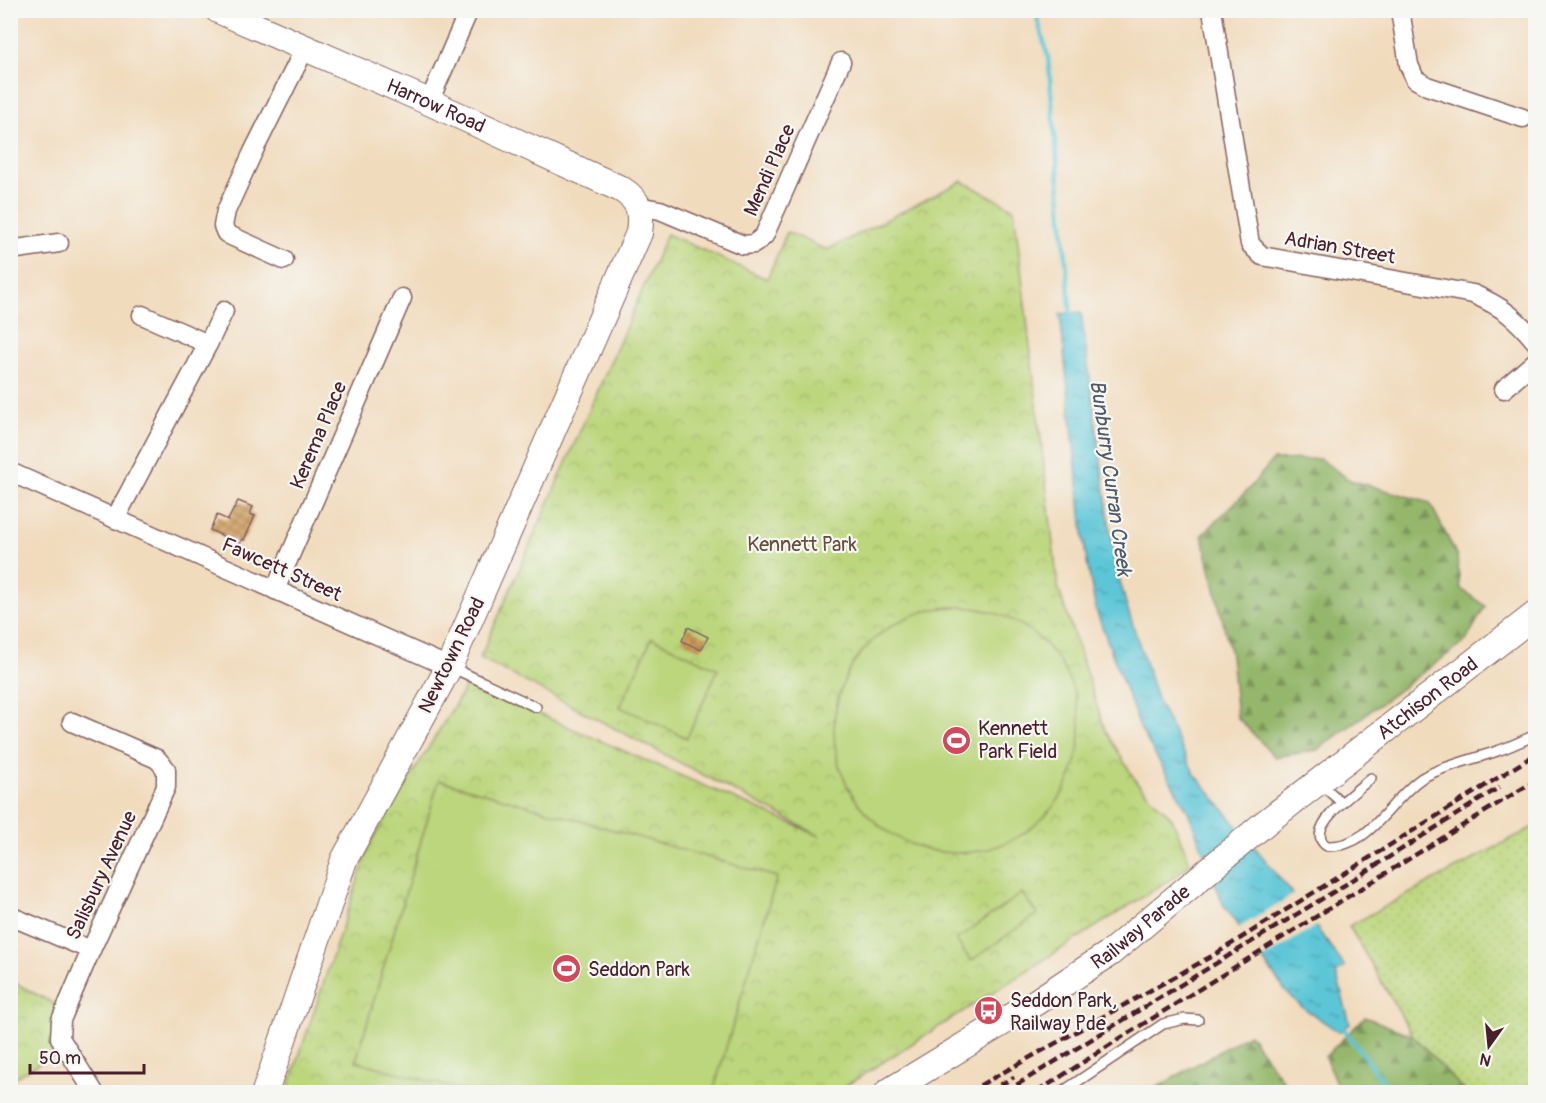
<svg xmlns="http://www.w3.org/2000/svg" width="1546" height="1103" font-family="Pangolin,sans-serif">
<style>
.grass{fill:url(#grass-dots);stroke:#827a54;stroke-width:1.5}
.forest{fill:url(#forest-firs);stroke:#6f6b4c;stroke-width:1.5}
.park{fill:url(#park-crowns);stroke:#827a54;stroke-width:1.5}
.pitch{fill:#bbd67c;stroke:#827a54;stroke-width:1.5}
.water{fill:url(#water-ripples);stroke:#537281;stroke-width:1.5}
.pier{fill:#f1dbbd}
.lines{fill:none;stroke-linecap:round;stroke-linejoin:round}
.stream{stroke:#5cc6d7;stroke-width:4.5}
.building{fill:url(#building-cross-hatch)}
.lane-casing{stroke:#84615e;stroke-width:12}
.street-casing{stroke:#84615e;stroke-width:21}
.secondary-casing{stroke:#84615e;stroke-width:28}
.lane{stroke:#fff;stroke-width:9}
.street{stroke:#fff;stroke-width:18}
.secondary{stroke:#fff;stroke-width:26}
.rail{stroke:#4a1f2b;stroke-width:4.5;stroke-dasharray:9 4.5;stroke-linecap:butt}
.labels{text-anchor:middle;stroke-width:4.5;stroke-linejoin:round;paint-order:stroke}
.street-label{font-size:20px;fill:#4a1f2b;stroke:#f6f6f2}
.park-label{font-size:20px;fill:#664d3f;stroke:#f6f6f2}
.poi-label{font-size:20px;fill:#4a1f2b;stroke:#f6f6f2;text-anchor:start}
.water-label{font-size:21px;font-style:italic;fill:#505967;stroke:#f6f6f2}
</style>
<defs>
<pattern id="grass-dots" width="8" height="8" patternUnits="userSpaceOnUse" patternTransform="scale(1.5)"><rect width="8" height="8" fill="#bbd67c"/><path d="M2 2h.1M6 6h.1" fill="none" stroke="#a2b76b" stroke-width="1.8" stroke-linecap="round"/></pattern>
<pattern id="forest-firs" width="22" height="20" patternUnits="userSpaceOnUse" patternTransform="scale(1.5)"><rect width="22" height="20" fill="#94b76c"/><path d="M5 1l3.5 6h-7zM16 11l3.5 6h-7z" fill="#7b9459"/></pattern>
<pattern id="park-crowns" width="20" height="18" patternUnits="userSpaceOnUse" patternTransform="scale(1.5)"><rect width="20" height="18" fill="#bbd67c"/><path d="M2 6a3 3 0 1 1 6 0M12 15a3 3 0 1 1 6 0" fill="none" stroke="#a2b76b"/></pattern>
<pattern id="water-ripples" width="26" height="14" patternUnits="userSpaceOnUse" patternTransform="scale(1.5)"><rect width="26" height="14" fill="#5cc6d7"/><path d="M2 4q2-2 4 0t4 0M15 11q2-2 4 0t4 0" fill="none" stroke="#4ea0af"/></pattern>
<pattern id="building-cross-hatch" width="8" height="8" patternUnits="userSpaceOnUse" patternTransform="scale(1.5)"><rect width="8" height="8" fill="#cd9c5c"/><path d="M0 0l8 8M0 8l8-8" fill="none" stroke="#a87f4c"/></pattern>
</defs>
<rect width="100%" height="100%" fill="#f6f6f2"/>
<filter id="ink" filterUnits="userSpaceOnUse"><feTurbulence type="fractalNoise" baseFrequency=".0167" numOctaves="2"/><feDisplacementMap in="SourceGraphic" scale="12" xChannelSelector="R" yChannelSelector="G"/><feConvolveMatrix kernelMatrix="1 2 1 2 8 2 1 2 1" color-interpolation-filters="sRGB"/></filter>
<filter id="wash" filterUnits="userSpaceOnUse"><feTurbulence type="fractalNoise" baseFrequency=".008" numOctaves="4" result="noise"/><feDisplacementMap in="SourceGraphic" scale="24" xChannelSelector="R" yChannelSelector="G"/><feGaussianBlur stdDeviation="1.35" result="paint"/><feColorMatrix in="noise" values="0 0 0 0 0 0 0 0 0 0 0 0 0 0 0 0 0 1.4 0 .05"/><feComposite in="paint" operator="in"/></filter>
<g filter="url(#wash)">
<rect width="100%" height="100%" fill="#f1dbbd"/>
<path class="grass" d="M 1535,826 L 1535,1092 L 1450,1092 L 1427,1060 L 1349,926 Z"/>
<g class="forest">
<path d="M 1320,459 L 1350,480 L 1430,503 L 1457,556 L 1460,588 L 1485,606 L 1466,641 L 1317,750 L 1275,757 L 1237,717 L 1231,655 L 1202,535 L 1248,490 L 1273,460 Z"/>
<path d="M 1365,1017 L 1413,1036 L 1466,1092 L 1340,1092 L 1325,1057 Z"/>
<path d="M 1249,1034 L 1291,1092 L 1149,1092 Z"/>
</g>
<g class="park">
<path d="M 962,181 L 1014,209 L 1058,587 L 1105,730 L 1137,783 L 1172,818 L 1190,863 L 1179,874 L 836,1092 L 287,1092 L 370,844 L 466,686 L 479,688 L 820,836 L 480,658 L 667,234 L 767,279 L 787,232 L 827,250 Z"/>
<path d="M 10,980 L 56,1005 L 52,1022 L 53,1055 L 11,1080 Z"/>
</g>
<g class="pitch">
<circle cx="957" cy="730" r="123"/>
<path d="M 652,638 L 718,669 L 687,738 L 620,707 Z"/>
<path d="M 439,780 L 777,877 L 713,1092 L 467,1092 L 356,1061 Z"/>
<path d="M 1022,893 L 1037,914 L 971,961 L 956,940 Z"/>
</g>
<path class="water" d="M 1081,312 L 1114,558 L 1126,604 L 1157,699 L 1194,773 L 1288,888 L 1345,967 L 1336,973 L 1350,1024 L 1339,1032 L 1302,1007 L 1286,992 L 1223,904 L 1188,811 L 1141,730 L 1119,672 L 1096,610 L 1085,551 L 1060,314 Z"/>
<path class="pier" d="M 1296,893 L 1317,925 L 1260,961 L 1237,929 Z"/>
<g class="lines">
<g class="stream">
<path d="M 1035,10 L 1048,57 L 1071,317"/>
<path d="M 1340,1024 L 1391,1092"/>
</g>
</g>
<g id="blocks">
<g class="building">
<path d="M 238,501 L 253,507 L 250,514 L 255,516 L 244,540 L 242,539 L 240,544 L 210,530 L 217,515 L 228,520 Z"/>
<path d="M 688,627 L 708,637 L 701,650 L 682,641 Z"/>
</g>
</g>
</g>
<g filter="url(#ink)">
<use href="#blocks" fill-opacity="0" stroke="#84615e" stroke-width="1.5"/>
<g class="lines">
<defs>
<g id="lane">
<path d="M 451,667 L 536,707"/>
<path d="M 1371,778 C 1359,789 1314,820 1321,839 C 1321,841 1325,845 1327,846 C 1371,848 1390,799 1422,778 C 1442,766 1475,759 1497,751 C 1510,747 1523,740 1536,735"/>
<path d="M 1321,784 L 1342,803"/>
<path d="M 1062,1092 L 1163,1024 L 1185,1019 L 1198,1020"/>
</g>
<g id="street">
<path d="M 1212,10 L 1250,244 L 1262,256 L 1473,294 C 1503,307 1515,317 1536,342"/>
<path d="M 1400,10 L 1409,65 L 1415,79 L 1427,86 L 1523,118"/>
<path d="M 429,102 L 469,10"/>
<path d="M 637,206 L 660,210 L 743,245 L 754,244 L 764,236 L 841,62"/>
<path d="M 10,250 L 59,243"/>
<path d="M 284,260 L 231,236 L 226,233 L 223,226 L 226,211 L 253,152 L 305,48"/>
<path d="M 208,344 L 224,311"/>
<path d="M 1504,389 L 1536,361"/>
<path d="M 10,472 L 449,667"/>
<path d="M 115,519 L 208,344 L 142,315"/>
<path d="M 275,590 L 402,298"/>
<path d="M 72,722 L 157,759 L 166,769 L 166,787 L 91,950 L 61,1020 L 60,1038 L 94,1092"/>
<path d="M 10,916 L 91,950"/>
</g>
<g id="secondary">
<path id="s1" d="M 218,10 L 429,102 L 621,189 C 640,201 642,211 639,233 L 449,667 L 344,860 L 265,1092"/>
<path id="s2" d="M 888,1092 L 1036,1002 L 1110,953 L 1265,823 L 1536,614"/>
</g>
</defs>
<use href="#lane" class="lane-casing"/>
<use href="#street" class="street-casing"/>
<use href="#secondary" class="secondary-casing"/>
<use href="#lane" class="lane"/>
<use href="#street" class="street"/>
<use href="#secondary" class="secondary"/>
<g class="rail">
<path d="M 968,1092 L 1212,956 L 1536,754"/>
<path d="M 988,1092 L 1014,1077"/>
<path d="M 1005,1092 L 1348,883 L 1500,787"/>
<path d="M 1037,1092 L 1119,1039 L 1536,780"/>
</g>
</g>
</g>
<defs>
<symbol id="stadium-disc" viewBox="-11 -11 22 22"><circle r="9.5" fill="#d1495b" stroke="#f6f6f2"/><path d="M0-5a6.5 5 0 1 0 0 10a6.5 5 0 1 0 0-10ZM-3.5-1.8h7v3.6h-7Z" fill="#fff"/></symbol>
<symbol id="bus-disc" viewBox="-11 -11 22 22"><circle r="9.5" fill="#d1495b" stroke="#f6f6f2"/><path d="M-5-6H5V4H4V6H2V4H-2V6H-4V4H-5ZM-3.5-4V0h7V-4ZM-3.5 1.2v1.5H-2V1.2ZM2 1.2v1.5H3.5V1.2Z" fill="#fff"/></symbol>
</defs>
<g fill-rule="evenodd">
<use href="#stadium-disc" x="940" y="724" width="33" height="33"/>
<use href="#stadium-disc" x="550" y="952" width="33" height="33"/>
<use href="#bus-disc" x="972" y="994" width="33" height="33"/>
</g>
<g class="labels">
<g class="street-label">
<text dy="7" stroke="none"><textPath href="#s1" startOffset="238">Harrow Road</textPath></text>
<text transform="translate(769 170) rotate(-66)" y="7">Mendi Place</text>
<text transform="translate(1340 247) rotate(10)" y="7">Adrian Street</text>
<text transform="translate(318 435) rotate(-67)" y="7">Kerema Place</text>
<text transform="translate(282 569) rotate(24)" y="7">Fawcett Street</text>
<text transform="translate(451 655) rotate(-64)" y="7">Newtown Road</text>
<text dy="7" stroke="none"><textPath href="#s2" startOffset="669">Atchison Road</textPath></text>
<text transform="translate(101 875) rotate(-65)" y="7">Salisbury Avenue</text>
<text dy="7" stroke="none"><textPath href="#s2" startOffset="302">Railway Parade</textPath></text>
</g>
<g class="park-label">
<text x="802" y="551">Kennett Park</text>
</g>
<g class="poi-label">
<text x="978" y="735">Kennett<tspan x="978" dy="23">Park Field</tspan></text>
<text x="588" y="976">Seddon Park</text>
<text x="1010" y="1007">Seddon Park,<tspan x="1010" dy="23">Railway Pde</tspan></text>
</g>
<g class="water-label">
<text transform="translate(1111 478) rotate(82)" y="7">Bunburry Curran Creek</text>
</g>
</g>
<rect width="1546" height="1103" fill="none" stroke="#f6f6f2" stroke-width="36"/>
<g transform="translate(1489 1046) rotate(195)" stroke="#f6f6f2" stroke-width="4.5" paint-order="stroke">
<path d="M0-4.5L10 22L0 15L-10 22Z" fill="#4a1f2b"/>
<text y="-9" font-size="16" font-weight="bold" text-anchor="middle" fill="#4a1f2b">N</text>
</g>
<path d="M30 1064v9h114v-9" fill="none" stroke="#4a1f2b" stroke-width="3"/>
<text x="39" y="1064" font-size="18" fill="#4a1f2b" stroke="#f6f6f2" stroke-width="4.5" paint-order="stroke">50 m</text>
</svg>
